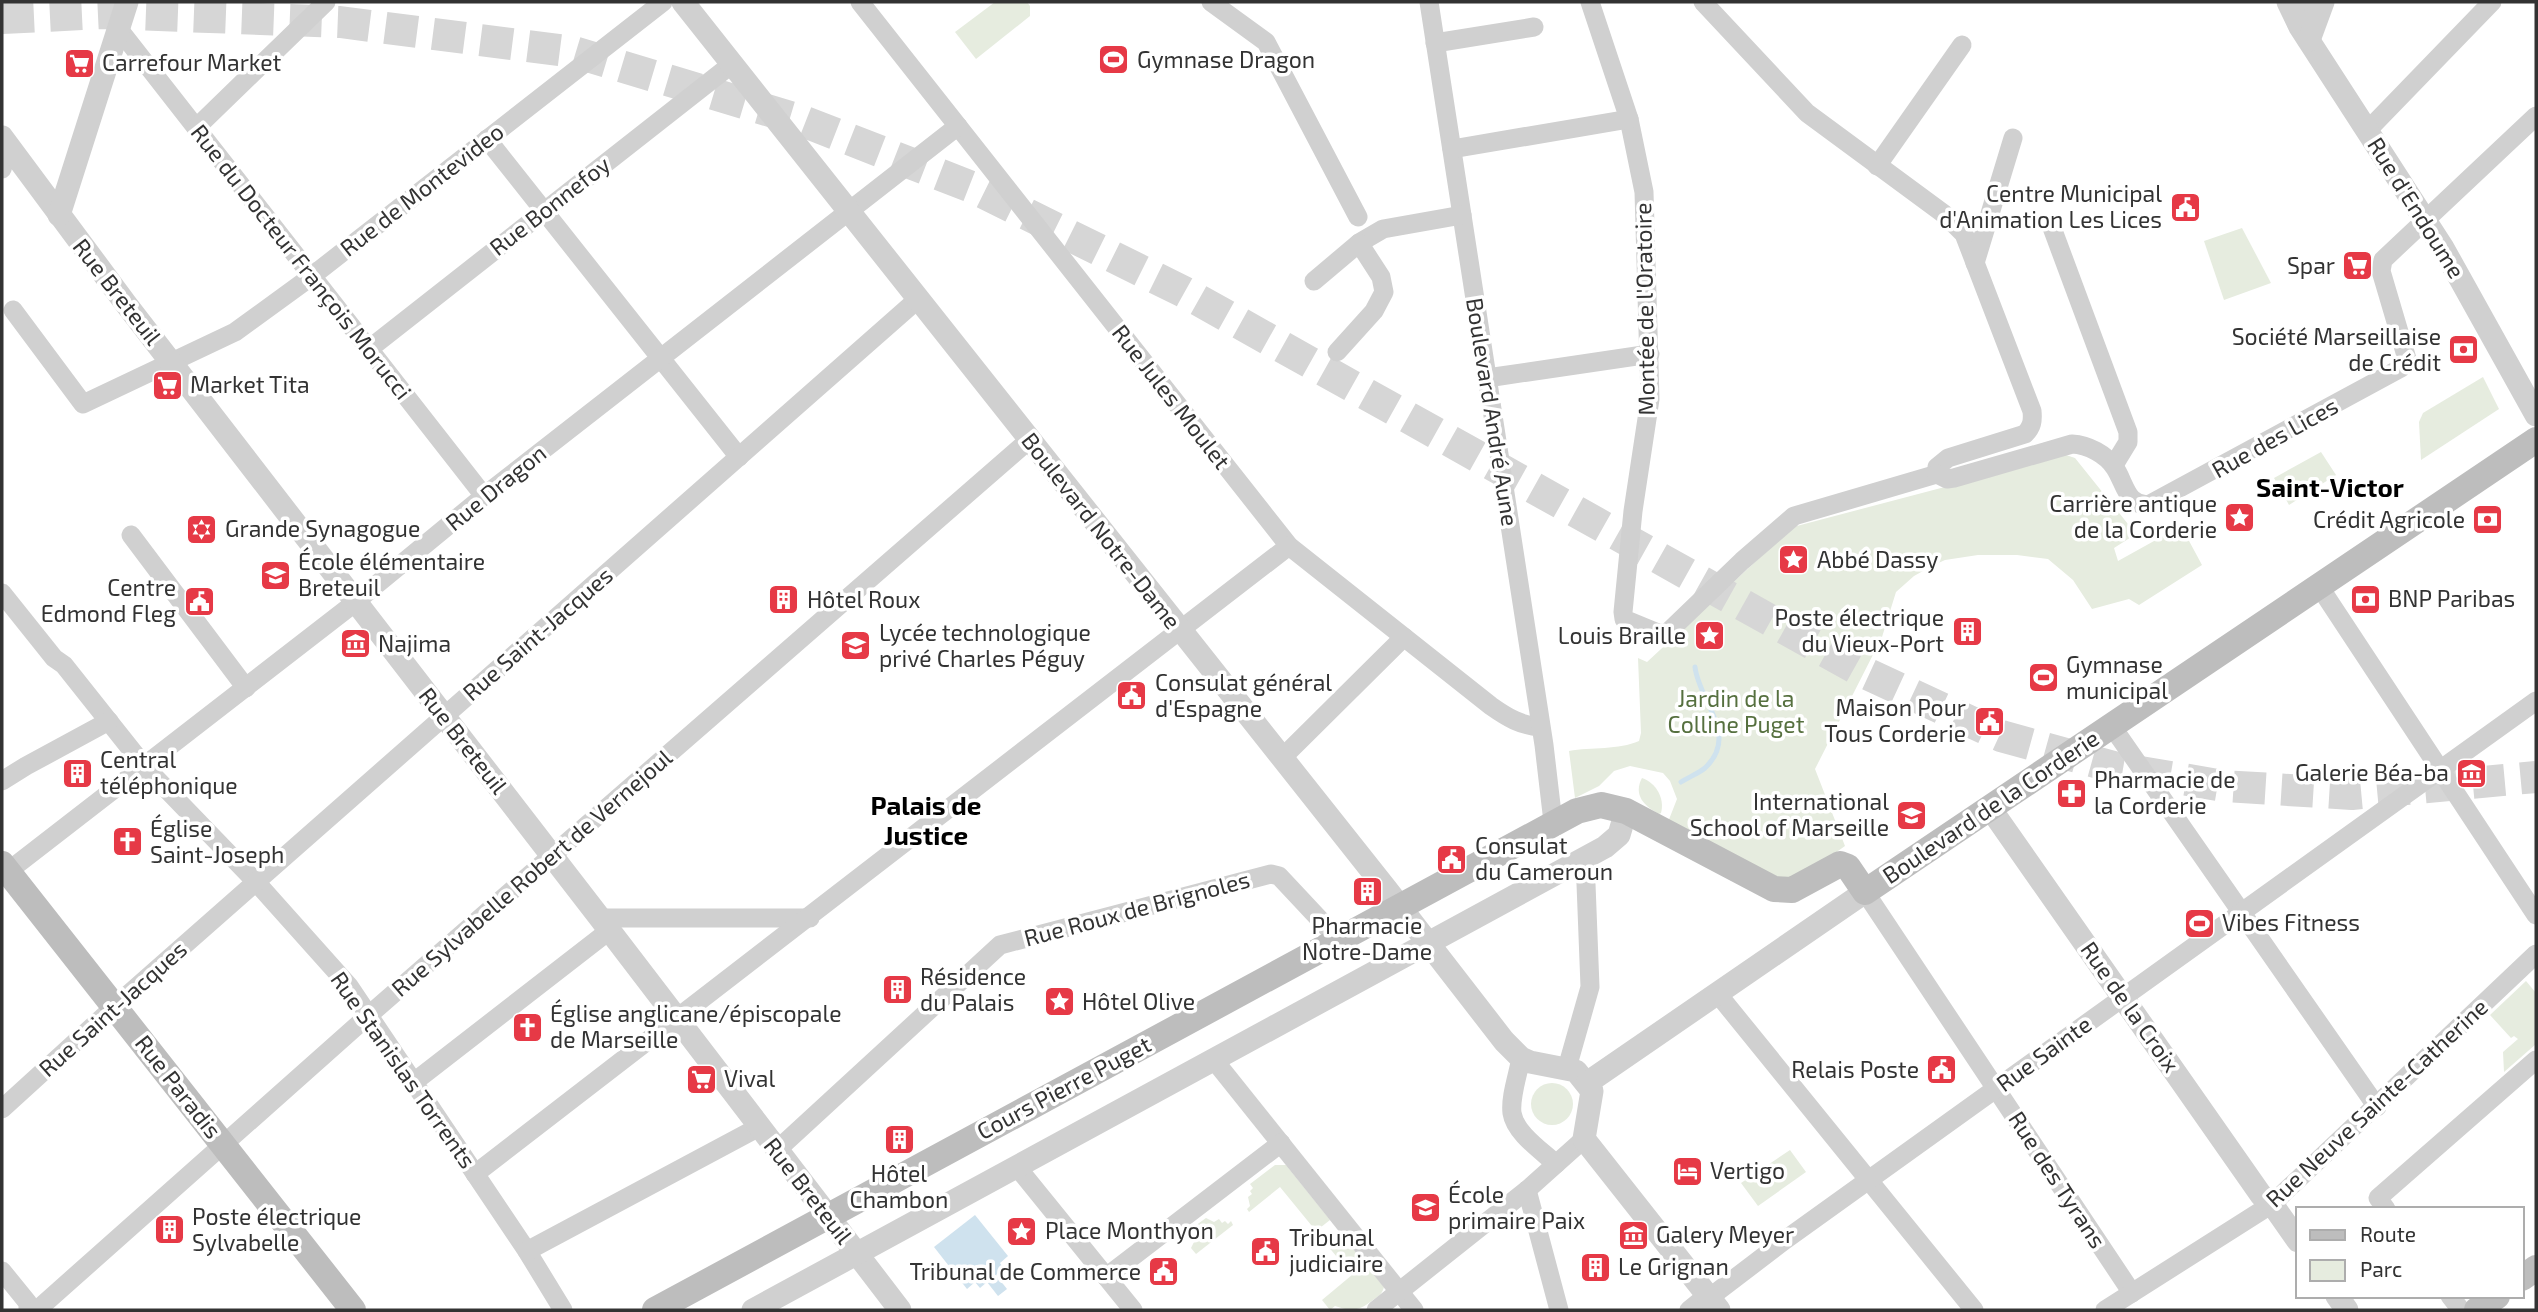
<svg xmlns="http://www.w3.org/2000/svg" width="2538" height="1312" font-family="'Exo 2',sans-serif">
<style>
.green{fill:#e6ecdf}
.water{fill:#cfe2ee}
.lines{fill:none;stroke-linecap:round;stroke-linejoin:round}
.stream{stroke:#cfe2ee;stroke-width:5}
.trunk-tunnel{stroke:#d6d6d6;stroke-width:32;stroke-dasharray:32 16;stroke-linecap:butt}
.minor{stroke:#d0d0d0;stroke-width:19}
.tertiary{stroke:#d0d0d0;stroke-width:23}
.secondary{stroke:#bdbdbd;stroke-width:26}
.labels{text-anchor:middle;stroke-width:7;stroke-linejoin:round;paint-order:stroke}
.poi-label{font-size:23px;fill:#333;stroke:#fff;text-anchor:start}
.street-label{font-size:23px;fill:#333;stroke:#fff}
.park-label{font-size:23px;fill:#56703f;stroke:#fff}
.quarter-label{font-size:26px;font-weight:bold;fill:#000;stroke:#fff}
</style>
<rect width="100%" height="100%" fill="#fff"/>
<g class="green">
<path d="M 995,2 L 1027,2 L 1030,6 L 1030,16 L 976,59 L 955,32 Z"/>
<path d="M 2242,228 L 2271,283 L 2224,300 L 2204,241 Z"/>
<path d="M 2483,377 L 2499,409 L 2421,460 L 2419,422 L 2423,413 Z"/>
<path d="M 2321,452 L 2336,475 L 2289,505 L 2274,478 Z"/>
<path d="M 2066,455 L 2075,458 L 2136,534 L 2114,548 L 2118,561 L 2181,526 L 2202,565 L 2139,605 L 2129,599 L 2092,609 L 2073,580 L 2048,559 L 2017,555 L 1978,555 L 1945,560 L 1932,566 L 1914,576 L 1896,592 L 1882,637 L 1815,769 L 1845,846 L 1800,878 L 1788,882 L 1668,822 L 1677,799 L 1670,781 L 1663,773 L 1630,766 L 1614,771 L 1599,786 L 1575,798 L 1569,751 C 1591,747 1619,750 1639,741 L 1641,733 L 1638,658 L 1647,662 L 1793,527 Z"/>
<path d="M 1642,778 C 1656,783 1665,798 1661,813 L 1659,814 C 1644,806 1633,795 1642,778 Z"/>
<path d="M 2526,981 L 2536,993 L 2536,1044 L 2504,1072 L 2503,1052 L 2518,1039 L 2514,1036 L 2511,1038 L 2490,1015 Z"/>
<circle cx="1552" cy="1104" r="21"/>
<path d="M 1790,1150 L 1806,1172 L 1758,1206 L 1741,1183 Z"/>
<path d="M 1275,1165 L 1286,1165 L 1330,1220 L 1316,1231 L 1280,1187 L 1249,1212 L 1247,1209 L 1250,1206 L 1248,1197 L 1252,1194 L 1250,1191 L 1253,1188 L 1250,1184 Z"/>
<path d="M 1206,1218 L 1214,1222 L 1219,1219 L 1222,1223 L 1225,1221 L 1228,1224 L 1231,1221 L 1233,1225 L 1196,1254 L 1191,1248 L 1195,1240 L 1188,1231 Z"/>
<path d="M 1341,1234 L 1384,1287 C 1382,1294 1379,1296 1373,1300 C 1359,1311 1352,1312 1335,1306 L 1330,1310 L 1322,1300 L 1352,1275 L 1327,1245 Z"/>
</g>
<path class="water" d="M 975,1215 L 1008,1256 L 1000,1263 L 1004,1269 L 996,1275 L 1007,1289 L 998,1296 L 987,1282 L 980,1288 L 975,1282 L 967,1289 L 934,1247 Z"/>
<g class="lines">
<path class="stream" d="M 1681,782 C 1689,777 1699,773 1705,768 C 1740,735 1699,702 1695,667"/>
<path class="trunk-tunnel" d="M 2,18 L 105,13 L 340,22 L 574,52 L 800,120 L 974,188 L 1184,292 L 1859,670 L 2001,736 L 2117,768 L 2224,786 L 2352,794 L 2536,777"/>
<g class="minor">
<path d="M 860,2 L 1289,546 L 1491,706 C 1508,718 1520,725 1540,727"/>
<path d="M 1211,2 L 1266,42 L 1358,217"/>
<path d="M 1429,2 L 1544,745 L 1553,822"/>
<path d="M 1590,2 L 1629,119 L 1644,192 L 1650,399 L 1633,511 L 1623,612 L 1624,619 L 1658,633 L 1666,634 L 1742,561 L 1794,516 L 1937,474"/>
<path d="M 1703,2 L 1807,113 L 1944,214 L 1964,234 L 2032,411 C 2033,421 2032,427 2025,434 L 1948,458 L 1937,467 L 1937,474"/>
<path d="M 2300,27 L 2306,2"/>
<path d="M 118,28 L 484,496"/>
<path d="M 1435,43 L 1534,27"/>
<path d="M 196,128 L 326,2"/>
<path d="M 2368,130 L 2492,2"/>
<path d="M 487,139 L 739,457"/>
<path d="M 1452,149 L 1629,119"/>
<path d="M 1877,166 L 1962,45"/>
<path d="M 2,169 L 9,146"/>
<path d="M 2051,225 L 2128,432 L 2128,442 L 2114,465"/>
<path d="M 1975,263 L 2013,138"/>
<path d="M 1314,281 L 1359,243 L 1383,229 L 1462,215"/>
<path d="M 13,310 L 83,404 L 235,332 L 312,276 L 663,2"/>
<path d="M 369,349 L 732,64"/>
<path d="M 1337,352 L 1374,311 L 1384,292 L 1381,277 L 1359,243"/>
<path d="M 1487,378 L 1650,354"/>
<path d="M 1937,474 L 1947,479 L 1954,478 L 2072,444 C 2088,445 2106,454 2115,468 C 2125,483 2127,508 2150,504 L 2401,368 L 2407,359 L 2381,271 L 2383,260 L 2536,116"/>
<path d="M 131,535 L 246,688"/>
<path d="M 2319,586 L 2536,915"/>
<path d="M 2,593 L 54,658 L 64,665 L 145,767 L 257,883 L 349,986 L 527,1251 L 563,1310"/>
<path d="M 2111,725 L 2377,1107"/>
<path d="M 1282,758 L 1404,637"/>
<path d="M 2,781 L 26,766 L 109,721"/>
<path d="M 2,876 L 348,608 L 484,496 L 958,126"/>
<path d="M 1865,892 L 2132,1293"/>
<path d="M 600,918 L 810,918"/>
<path d="M 1717,993 L 1974,1310"/>
<path d="M 1521,1058 C 1518,1075 1510,1097 1512,1113 C 1515,1133 1542,1151 1556,1164"/>
<path d="M 1214,1060 L 1414,1310"/>
<path d="M 1567,1068 L 1590,987 L 1585,858"/>
<path d="M 414,1082 L 610,930"/>
<path d="M 2,1109 L 114,1007 L 918,299"/>
<path d="M 777,1150 L 1000,945 L 1271,874 L 1279,876 L 1338,939"/>
<path d="M 1017,1167 L 1133,1310"/>
<path d="M 475,1174 L 1289,546"/>
<path d="M 1527,1190 L 1559,1310"/>
<path d="M 2386,1209 L 2378,1198 L 2536,1060"/>
<path d="M 527,1251 L 759,1127"/>
<path d="M 2,1271 L 28,1303 L 28,1310"/>
<path d="M 1106,1277 L 1281,1143"/>
<path d="M 2450,1296 L 2461,1310"/>
<path d="M 37,1310 L 369,1015 L 1029,440"/>
<path d="M 1376,1310 L 1527,1190 L 1584,1139"/>
<path d="M 1689,1310 L 1705,1297 L 1709,1298 L 1785,1240 L 2536,701"/>
<path d="M 2105,1310 L 2272,1204 L 2536,954"/>
</g>
<g class="tertiary">
<path d="M 683,2 L 1387,890 L 1504,1041 L 1521,1058 L 1530,1062 L 1576,1071 L 1592,1091 L 1584,1139 L 1719,1310"/>
<path d="M 2288,2 L 2300,27 L 2443,248 L 2536,415"/>
<path d="M 2309,40 L 2323,2"/>
<path d="M 2,137 L 126,304 L 600,918 L 900,1310"/>
<path d="M 59,215 L 127,2"/>
<path d="M 1990,808 L 2261,1195 L 2272,1204 L 2298,1241"/>
<path d="M 1587,1083 L 1865,892"/>
<path d="M 2337,1296 L 2347,1310"/>
<path d="M 753,1310 L 1605,847 L 1619,835 L 1626,811"/>
</g>
<g class="secondary">
<path d="M 2,864 L 353,1310"/>
<path d="M 2522,1278 L 2536,1268"/>
<path d="M 655,1310 L 1577,811 L 1601,805 L 1626,811 L 1774,889 L 1792,890 L 1840,864 L 1848,867 L 1865,892 L 2536,440"/>
<path d="M 2477,1310 L 2497,1296"/>
</g>
</g>
<defs>
<symbol id="stadium-square" viewBox="-11 -11 22 22"><rect x="-9" y="-9" width="18" height="18" rx="4" fill="#e63946" stroke="#fff"/><path d="M0-5a6.5 5 0 1 0 0 10a6.5 5 0 1 0 0-10ZM-3.5-1.8h7v3.6h-7Z" fill="#fff"/></symbol>
<symbol id="supermarket-square" viewBox="-11 -11 22 22"><rect x="-9" y="-9" width="18" height="18" rx="4" fill="#e63946" stroke="#fff"/><path d="M-6-5.5h2.5l.6 2H6L4.5 2H-2.5L-4.4-4H-6ZM-1.5 3.2a1.3 1.3 0 1 0 .1 0ZM3 3.2a1.3 1.3 0 1 0 .1 0Z" fill="#fff"/></symbol>
<symbol id="civic-square" viewBox="-11 -11 22 22"><rect x="-9" y="-9" width="18" height="18" rx="4" fill="#e63946" stroke="#fff"/><path d="M-.6-6.5H3V-4.5H.6V-3L4-1V1h2V6H-6V1h2V-1L-.6-3ZM-1.2 2.5V6h2.4V2.5Z" fill="#fff"/></symbol>
<symbol id="bank-square" viewBox="-11 -11 22 22"><rect x="-9" y="-9" width="18" height="18" rx="4" fill="#e63946" stroke="#fff"/><path d="M-6-4H6V4H-6ZM0-2.3a2.3 2.3 0 1 0 0 4.6a2.3 2.3 0 1 0 0-4.6Z" fill="#fff"/></symbol>
<symbol id="sight-square" viewBox="-11 -11 22 22"><rect x="-9" y="-9" width="18" height="18" rx="4" fill="#e63946" stroke="#fff"/><path d="M0-6L1.8-2.2L6-1.7L2.9 1.2L3.7 5.4L0 3.3L-3.7 5.4L-2.9 1.2L-6-1.7L-1.8-2.2Z" fill="#fff"/></symbol>
<symbol id="synagogue-square" viewBox="-11 -11 22 22"><rect x="-9" y="-9" width="18" height="18" rx="4" fill="#e63946" stroke="#fff"/><path d="M0-6.5L5.6 3.2H-5.6ZM0 6.5L5.6-3.2H-5.6Z" fill="#fff"/></symbol>
<symbol id="school-square" viewBox="-11 -11 22 22"><rect x="-9" y="-9" width="18" height="18" rx="4" fill="#e63946" stroke="#fff"/><path d="M0-5L7-2L0 1L-7-2ZM-4 1L0 2.5L4 1V4Q0 6-4 4Z" fill="#fff"/></symbol>
<symbol id="building-square" viewBox="-11 -11 22 22"><rect x="-9" y="-9" width="18" height="18" rx="4" fill="#e63946" stroke="#fff"/><path d="M-4-6H4V6H1V3H-1V6H-4ZM-2.5-4.3h1.7v1.8h-1.7ZM.8-4.3h1.7v1.8H.8ZM-2.5-1h1.7V.8h-1.7ZM.8-1h1.7V.8H.8Z" fill="#fff"/></symbol>
<symbol id="museum-square" viewBox="-11 -11 22 22"><rect x="-9" y="-9" width="18" height="18" rx="4" fill="#e63946" stroke="#fff"/><path d="M0-6L6-3V-2H-6V-3ZM-5-1h2V3h-2ZM-1-1h2V3h-2ZM3-1h2V3H3ZM-6 4H6V6H-6Z" fill="#fff"/></symbol>
<symbol id="pharmacy-square" viewBox="-11 -11 22 22"><rect x="-9" y="-9" width="18" height="18" rx="4" fill="#e63946" stroke="#fff"/><path d="M-2-6h4v4h4v4h-4v4h-4v-4h-4v-4h4Z" fill="#fff"/></symbol>
<symbol id="church-square" viewBox="-11 -11 22 22"><rect x="-9" y="-9" width="18" height="18" rx="4" fill="#e63946" stroke="#fff"/><path d="M-1.2-6h2.4v3.5h3.3v2.4h-3.3V6h-2.4V-.1h-3.3v-2.4h3.3Z" fill="#fff"/></symbol>
<symbol id="hotel-square" viewBox="-11 -11 22 22"><rect x="-9" y="-9" width="18" height="18" rx="4" fill="#e63946" stroke="#fff"/><path d="M-6-4.5h1.5V1H6V5H4.5V3h-9V5H-6ZM-4 0a1.8 1.8 0 1 1 3.6 0ZM.5 0V-2.5h3Q6-2.5 6 0Z" fill="#fff"/></symbol>
</defs>
<g fill-rule="evenodd">
<use href="#stadium-square" x="1096" y="42" width="35" height="35"/>
<use href="#supermarket-square" x="62" y="46" width="35" height="35"/>
<use href="#civic-square" x="2168" y="190" width="35" height="35"/>
<use href="#supermarket-square" x="2340" y="248" width="35" height="35"/>
<use href="#bank-square" x="2446" y="332" width="35" height="35"/>
<use href="#supermarket-square" x="150" y="368" width="35" height="35"/>
<use href="#sight-square" x="2222" y="500" width="35" height="35"/>
<use href="#bank-square" x="2470" y="502" width="35" height="35"/>
<use href="#synagogue-square" x="184" y="512" width="35" height="35"/>
<use href="#sight-square" x="1776" y="542" width="35" height="35"/>
<use href="#school-square" x="258" y="558" width="35" height="35"/>
<use href="#bank-square" x="2348" y="582" width="35" height="35"/>
<use href="#building-square" x="766" y="582" width="35" height="35"/>
<use href="#civic-square" x="182" y="584" width="35" height="35"/>
<use href="#building-square" x="1950" y="614" width="35" height="35"/>
<use href="#sight-square" x="1692" y="618" width="35" height="35"/>
<use href="#museum-square" x="338" y="626" width="35" height="35"/>
<use href="#school-square" x="838" y="628" width="35" height="35"/>
<use href="#stadium-square" x="2026" y="660" width="35" height="35"/>
<use href="#civic-square" x="1114" y="678" width="35" height="35"/>
<use href="#civic-square" x="1972" y="704" width="35" height="35"/>
<use href="#building-square" x="60" y="756" width="35" height="35"/>
<use href="#museum-square" x="2454" y="756" width="35" height="35"/>
<use href="#pharmacy-square" x="2054" y="776" width="35" height="35"/>
<use href="#school-square" x="1894" y="798" width="35" height="35"/>
<use href="#church-square" x="110" y="824" width="35" height="35"/>
<use href="#civic-square" x="1434" y="842" width="35" height="35"/>
<use href="#building-square" x="1350" y="874" width="35" height="35"/>
<use href="#stadium-square" x="2182" y="906" width="35" height="35"/>
<use href="#building-square" x="880" y="972" width="35" height="35"/>
<use href="#sight-square" x="1042" y="984" width="35" height="35"/>
<use href="#church-square" x="510" y="1010" width="35" height="35"/>
<use href="#civic-square" x="1924" y="1052" width="35" height="35"/>
<use href="#supermarket-square" x="684" y="1062" width="35" height="35"/>
<use href="#building-square" x="882" y="1122" width="35" height="35"/>
<use href="#hotel-square" x="1670" y="1154" width="35" height="35"/>
<use href="#school-square" x="1408" y="1190" width="35" height="35"/>
<use href="#building-square" x="152" y="1212" width="35" height="35"/>
<use href="#sight-square" x="1004" y="1214" width="35" height="35"/>
<use href="#museum-square" x="1616" y="1218" width="35" height="35"/>
<use href="#civic-square" x="1248" y="1234" width="35" height="35"/>
<use href="#building-square" x="1578" y="1250" width="35" height="35"/>
<use href="#civic-square" x="1146" y="1254" width="35" height="35"/>
</g>
<g class="labels">
<g class="poi-label">
<text x="1137" y="68">Gymnase Dragon</text>
<text x="102" y="71">Carrefour Market</text>
<text x="2162" y="202" text-anchor="end">Centre Municipal<tspan x="2162" dy="26">d'Animation Les Lices</tspan></text>
<text x="2335" y="274" text-anchor="end">Spar</text>
<text x="2441" y="345" text-anchor="end">Société Marseillaise<tspan x="2441" dy="26">de Crédit</tspan></text>
<text x="190" y="393">Market Tita</text>
<text x="2217" y="512" text-anchor="end">Carrière antique<tspan x="2217" dy="26">de la Corderie</tspan></text>
<text x="2465" y="528" text-anchor="end">Crédit Agricole</text>
<text x="225" y="537">Grande Synagogue</text>
<text x="1817" y="568">Abbé Dassy</text>
<text x="298" y="570">École élémentaire<tspan x="298" dy="26">Breteuil</tspan></text>
<text x="176" y="596" text-anchor="end">Centre<tspan x="176" dy="26">Edmond Fleg</tspan></text>
<text x="2388" y="607">BNP Paribas</text>
<text x="807" y="608">Hôtel Roux</text>
<text x="1944" y="626" text-anchor="end">Poste électrique<tspan x="1944" dy="26">du Vieux-Port</tspan></text>
<text x="879" y="641">Lycée technologique<tspan x="879" dy="26">privé Charles Péguy</tspan></text>
<text x="1686" y="644" text-anchor="end">Louis Braille</text>
<text x="378" y="652">Najima</text>
<text x="2066" y="673">Gymnase<tspan x="2066" dy="26">municipal</tspan></text>
<text x="1155" y="691">Consulat général<tspan x="1155" dy="26">d'Espagne</tspan></text>
<text x="1966" y="716" text-anchor="end">Maison Pour<tspan x="1966" dy="26">Tous Corderie</tspan></text>
<text x="100" y="768">Central<tspan x="100" dy="26">téléphonique</tspan></text>
<text x="2449" y="781" text-anchor="end">Galerie Béa-ba</text>
<text x="2094" y="788">Pharmacie de<tspan x="2094" dy="26">la Corderie</tspan></text>
<text x="1889" y="810" text-anchor="end">International<tspan x="1889" dy="26">School of Marseille</tspan></text>
<text x="150" y="837">Église<tspan x="150" dy="26">Saint-Joseph</tspan></text>
<text x="1475" y="854">Consulat<tspan x="1475" dy="26">du Cameroun</tspan></text>
<text x="2222" y="931">Vibes Fitness</text>
<text x="1367" y="934" text-anchor="middle">Pharmacie<tspan x="1367" dy="26">Notre-Dame</tspan></text>
<text x="920" y="985">Résidence<tspan x="920" dy="26">du Palais</tspan></text>
<text x="1082" y="1010">Hôtel Olive</text>
<text x="550" y="1022">Église anglicane/épiscopale<tspan x="550" dy="26">de Marseille</tspan></text>
<text x="1919" y="1078" text-anchor="end">Relais Poste</text>
<text x="724" y="1087">Vival</text>
<text x="1710" y="1179">Vertigo</text>
<text x="899" y="1182" text-anchor="middle">Hôtel<tspan x="899" dy="26">Chambon</tspan></text>
<text x="1448" y="1203">École<tspan x="1448" dy="26">primaire Paix</tspan></text>
<text x="192" y="1225">Poste électrique<tspan x="192" dy="26">Sylvabelle</tspan></text>
<text x="1045" y="1239">Place Monthyon</text>
<text x="1656" y="1243">Galery Meyer</text>
<text x="1289" y="1246">Tribunal<tspan x="1289" dy="26">judiciaire</tspan></text>
<text x="1618" y="1275">Le Grignan</text>
<text x="1141" y="1280" text-anchor="end">Tribunal de Commerce</text>
</g>
<g class="street-label">
<text transform="translate(422 190) rotate(-38)" y="8">Rue de Montevideo</text>
<text transform="translate(550 206) rotate(-38)" y="8">Rue Bonnefoy</text>
<text transform="translate(2416 208) rotate(58)" y="8">Rue d'Endoume</text>
<text transform="translate(301 262) rotate(52)" y="8">Rue du Docteur François Morucci</text>
<text transform="translate(117 292) rotate(52)" y="8">Rue Breteuil</text>
<text transform="translate(1645 309) rotate(-91)" y="8">Montée de l'Oratoire</text>
<text transform="translate(1171 397) rotate(52)" y="8">Rue Jules Moulet</text>
<text transform="translate(1492 412) rotate(81)" y="8">Boulevard André Aune</text>
<text transform="translate(2275 438) rotate(-29)" y="8">Rue des Lices</text>
<text transform="translate(496 488) rotate(-39)" y="8">Rue Dragon</text>
<text transform="translate(1101 531) rotate(52)" y="8">Boulevard Notre-Dame</text>
<text transform="translate(538 634) rotate(-41)" y="8">Rue Saint-Jacques</text>
<text transform="translate(463 741) rotate(52)" y="8">Rue Breteuil</text>
<text transform="translate(1991 807) rotate(-34)" y="8">Boulevard de la Corderie</text>
<text transform="translate(532 873) rotate(-41)" y="8">Rue Sylvabelle Robert de Vernejoul</text>
<text transform="translate(1137 909) rotate(-15)" y="8">Rue Roux de Brignoles</text>
<text transform="translate(2130 1007) rotate(55)" y="8">Rue de la Croix</text>
<text transform="translate(113 1009) rotate(-42)" y="8">Rue Saint-Jacques</text>
<text transform="translate(2044 1054) rotate(-36)" y="8">Rue Sainte</text>
<text transform="translate(403 1070) rotate(55)" y="8">Rue Stanislas Torrents</text>
<text transform="translate(178 1087) rotate(52)" y="8">Rue Paradis</text>
<text transform="translate(1064 1088) rotate(-28)" y="8">Cours Pierre Puget</text>
<text transform="translate(2377 1103) rotate(-43)" y="8">Rue Neuve Sainte-Catherine</text>
<text transform="translate(2057 1180) rotate(57)" y="8">Rue des Tyrans</text>
<text transform="translate(808 1191) rotate(52)" y="8">Rue Breteuil</text>
</g>
<g class="park-label">
<text x="1736" y="707">Jardin de la<tspan x="1736" dy="26">Colline Puget</tspan></text>
</g>
<g class="quarter-label">
<text x="2330" y="497">Saint-Victor</text>
<text x="926" y="815">Palais de<tspan x="926" dy="30">Justice</tspan></text>
</g>
</g>
<rect width="2538" height="1312" fill="none" stroke="#333333" stroke-width="7"/>
<rect x="2296" y="1207" width="228" height="91" fill="#ffffff" stroke="#adadad" stroke-width="2"/>
<rect x="2310" y="1230" width="35" height="10" fill="#bdbdbd" stroke="#adadad" stroke-width="2"/>
<text x="2360" y="1242" font-size="21" fill="#333333">Route</text>
<rect x="2310" y="1260" width="35" height="21" fill="#e6ecdf" stroke="#adadad" stroke-width="2"/>
<text x="2360" y="1277" font-size="21" fill="#333333">Parc</text>
</svg>
